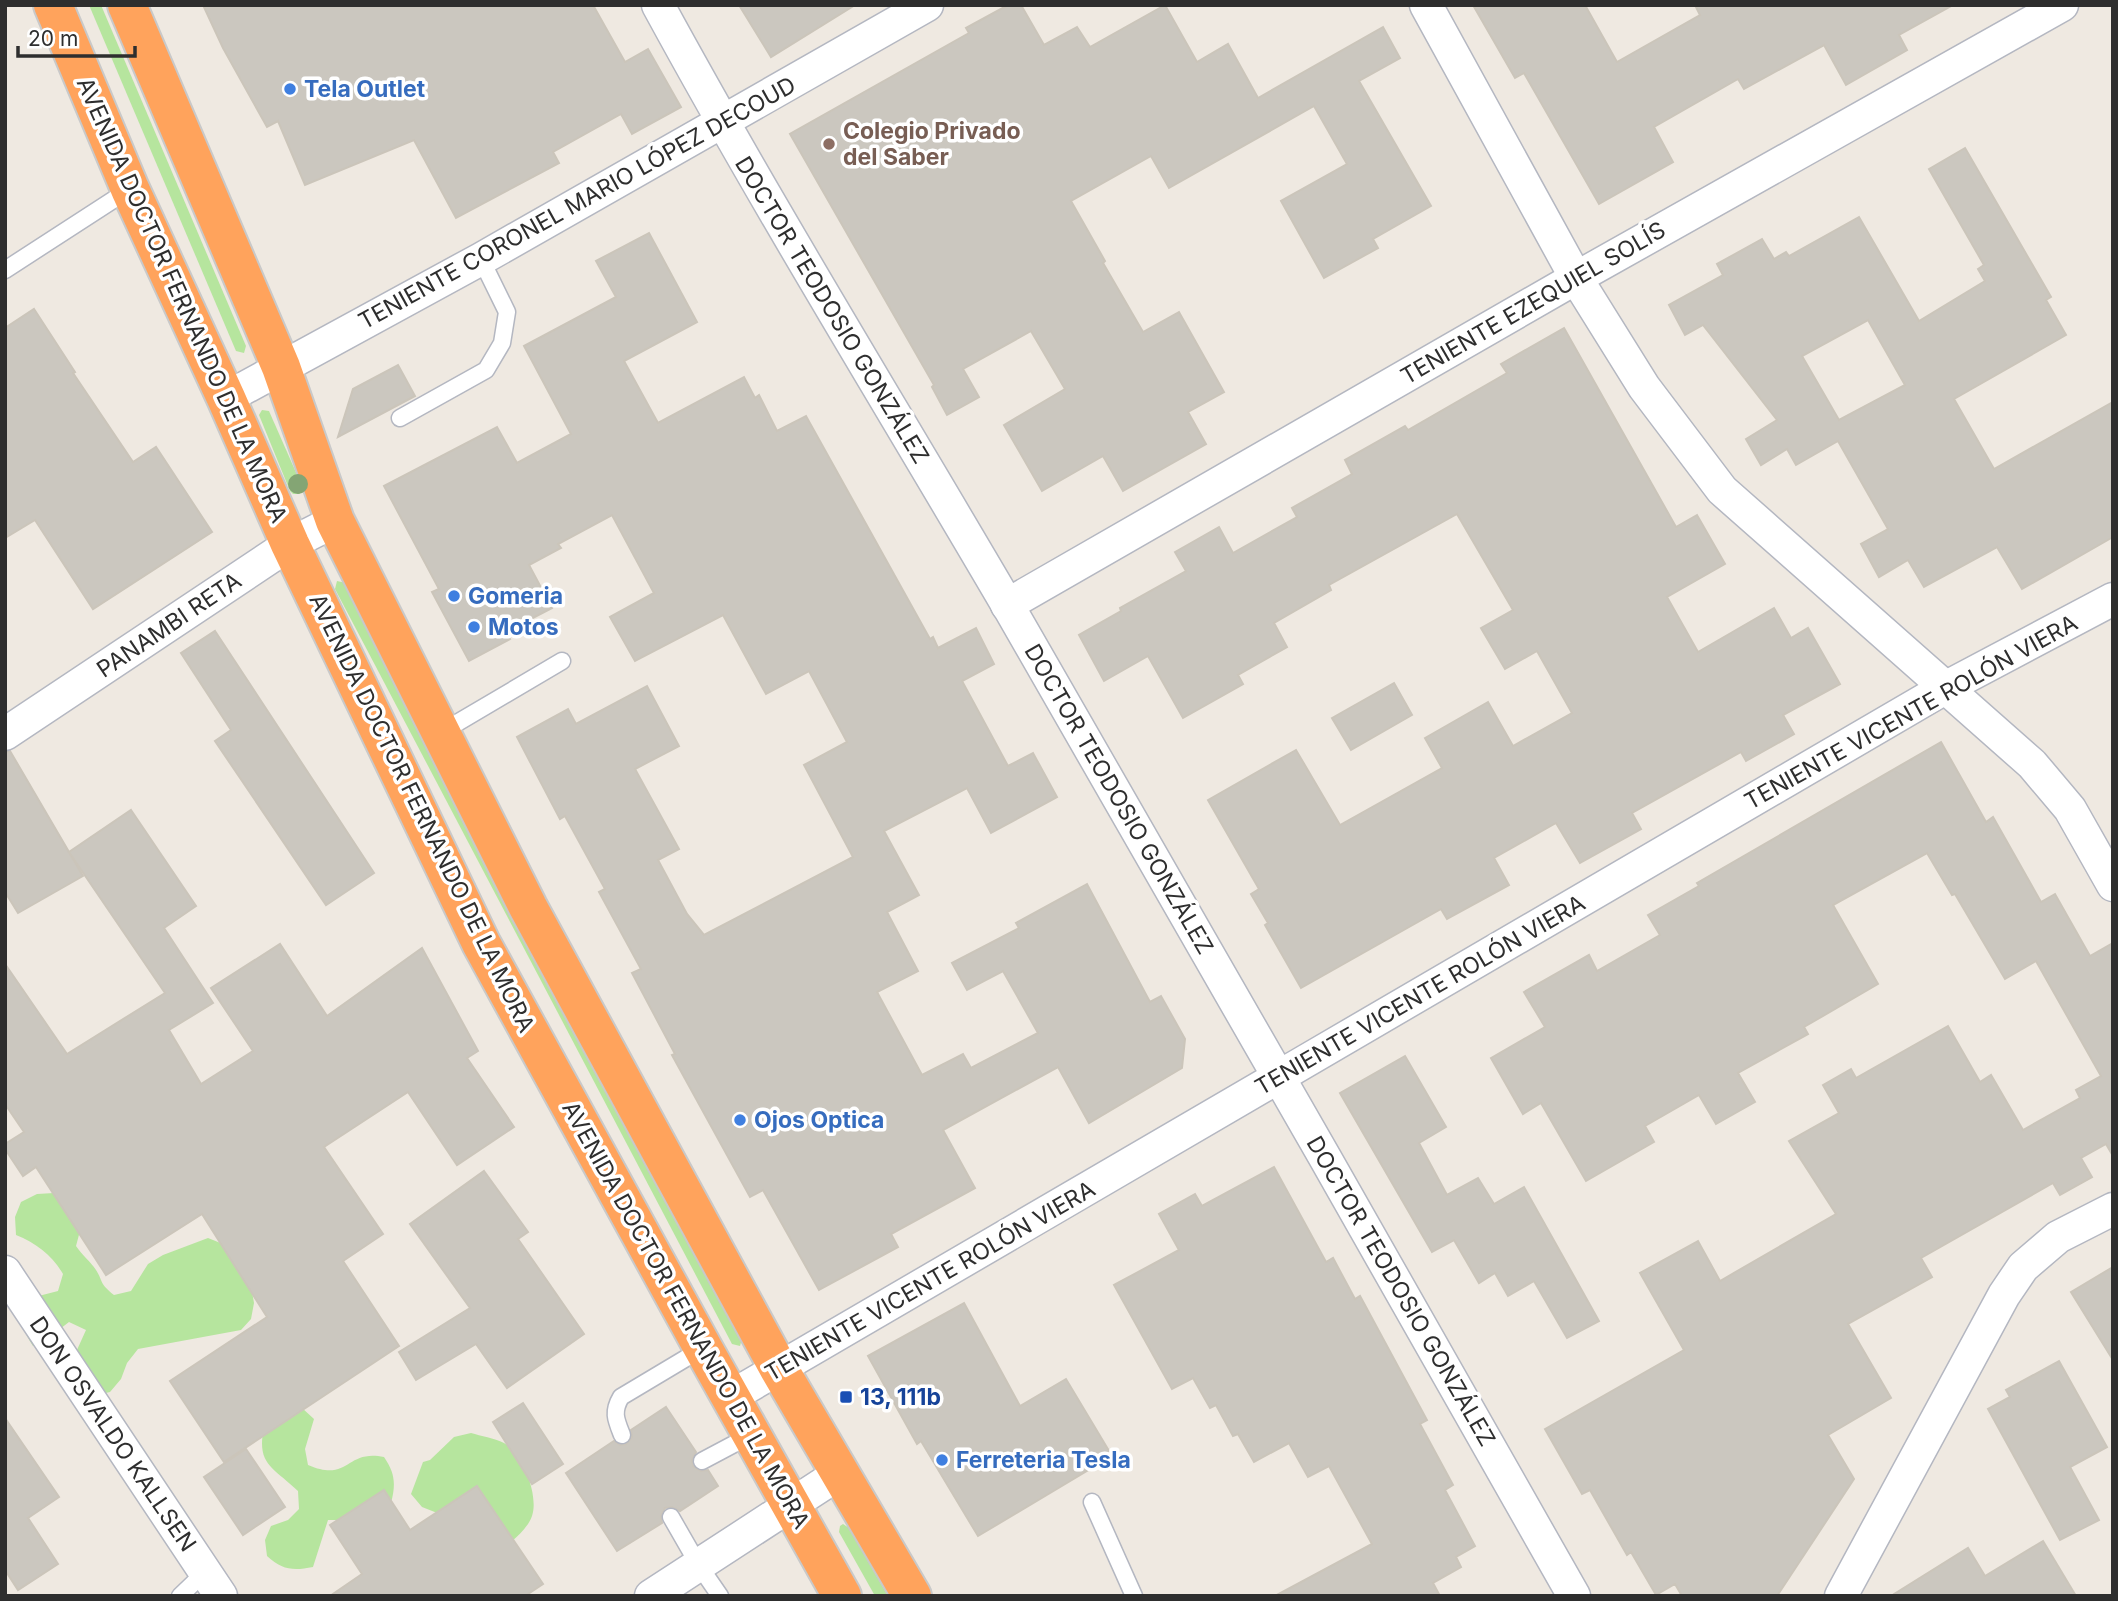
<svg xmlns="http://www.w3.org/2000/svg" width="2118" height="1601" font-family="Inter,sans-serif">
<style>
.green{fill:#b6e59e}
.building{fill:#cbc7bf;stroke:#cbc5ba;stroke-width:2;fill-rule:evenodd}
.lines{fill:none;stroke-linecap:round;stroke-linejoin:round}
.lane-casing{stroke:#b4b7c1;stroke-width:19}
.street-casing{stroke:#b4b7c1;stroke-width:35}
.highway-casing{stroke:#c9c9c9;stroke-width:42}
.lane{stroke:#fff;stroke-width:16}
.street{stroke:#fff;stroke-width:32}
.highway{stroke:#ffa35c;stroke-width:38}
.tree{fill:#84a574}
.shop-dot{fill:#3f7fe0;stroke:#fff;stroke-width:2.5}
.education-dot{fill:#8d6e63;stroke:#fff;stroke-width:2.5}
.transit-dot{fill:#1a4fb4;stroke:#fff;stroke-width:2.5}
.labels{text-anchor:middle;stroke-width:7;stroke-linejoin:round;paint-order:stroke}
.shop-label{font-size:23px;font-weight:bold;fill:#366cbe;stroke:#fff;text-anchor:start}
.education-label{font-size:23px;font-weight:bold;fill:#785e54;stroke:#fff;text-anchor:start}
.street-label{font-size:23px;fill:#2e2e2e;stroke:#fff}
.transit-label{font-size:23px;font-weight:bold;fill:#164399;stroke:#fff;text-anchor:start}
</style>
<rect width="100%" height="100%" fill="#efe9e1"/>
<g class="green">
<path d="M 89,5 L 101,5 L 246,346 L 244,353 L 236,351 Z"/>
<path d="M 262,410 L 269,411 L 302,486 L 300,494 L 293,494 L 290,491 L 259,415 Z"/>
<path d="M 337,581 L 346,583 L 742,1339 L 740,1346 L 732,1344 L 335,589 Z"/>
<path d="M 54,1193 L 80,1231 L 76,1246 C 82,1255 91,1262 96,1270 C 104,1283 99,1283 114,1295 L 131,1291 L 148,1264 L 163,1255 L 208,1238 L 223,1244 L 251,1286 L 254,1303 L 251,1319 L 241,1330 L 138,1349 L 127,1363 L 121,1379 L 110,1392 L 93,1396 L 72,1361 L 86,1330 L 69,1322 L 56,1332 L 48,1345 L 33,1346 C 21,1327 20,1320 27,1299 L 58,1291 L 63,1274 C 52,1255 36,1243 16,1235 L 15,1217 L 21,1202 L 37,1194 Z"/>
<path d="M 302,1408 L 314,1419 L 305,1449 L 308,1465 C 350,1483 345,1449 384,1457 C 395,1473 396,1484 391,1503 L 345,1520 L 328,1520 L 313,1567 C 293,1571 282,1570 267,1556 L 265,1540 L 271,1526 L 288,1520 L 299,1509 L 298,1491 C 273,1467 256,1465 264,1427 Z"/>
<path d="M 471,1433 C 481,1436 494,1438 504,1443 C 523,1453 539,1496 532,1516 C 528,1527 519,1535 511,1542 L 422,1507 L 411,1494 L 423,1462 L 430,1460 L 454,1437 Z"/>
<path d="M 843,1524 L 849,1528 L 888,1596 L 875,1596 L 839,1532 L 840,1526 Z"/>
</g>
<g class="building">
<path d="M 203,5 L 593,5 L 625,62 L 648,49 L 681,107 L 632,134 L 621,114 L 553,152 L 559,163 L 456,218 L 414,140 L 305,185 L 278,121 L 267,127 L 223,48 Z"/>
<path d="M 739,5 L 855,5 L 771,57 Z"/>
<path d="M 1008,5 L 1021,5 L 1044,45 L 1077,27 L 1090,47 L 1165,5 L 1197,62 L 1228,44 L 1258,98 L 1383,27 L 1400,58 L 1359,81 L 1431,206 L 1373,239 L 1378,248 L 1324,278 L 1281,201 L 1347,164 L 1314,106 L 1169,188 L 1151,156 L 1071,201 L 1105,261 L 1103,263 L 1143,332 L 1179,312 L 1224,392 L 1188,412 L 1206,444 L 1123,491 L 1103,456 L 1042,491 L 1004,425 L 1065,389 L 1031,331 L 963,369 L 979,397 L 947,415 L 932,387 L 934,385 L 790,134 L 969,33 L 966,28 Z"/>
<path d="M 1473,5 L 1585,5 L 1617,62 L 1700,15 L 1695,5 L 1953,5 L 1899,35 L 1907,50 L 1846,85 L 1824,45 L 1744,89 L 1738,79 L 1654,127 L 1673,162 L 1599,204 L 1524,73 L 1515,78 Z"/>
<path d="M 1965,148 L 2051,297 L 2046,300 L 2066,335 L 1954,399 L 1994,469 L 2113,402 L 2113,537 L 2022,589 L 1997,547 L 1924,587 L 1908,560 L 1879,577 L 1861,544 L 1888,529 L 1838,441 L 1796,465 L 1787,449 L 1761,465 L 1746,439 L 1777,420 L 1703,325 L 1685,335 L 1669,305 L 1723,275 L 1717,264 L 1762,239 L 1774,259 L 1786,252 L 1789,256 L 1859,217 L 1919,321 L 1985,281 L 1978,269 L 1984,265 L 1929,169 ZM 1868,320 L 1905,385 L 1839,420 L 1802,356 Z"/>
<path d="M 649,233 L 697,322 L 624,361 L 658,423 L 744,377 L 755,398 L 759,395 L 777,431 L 806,416 L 930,639 L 933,637 L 938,648 L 976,628 L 994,664 L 962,681 L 1008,766 L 1033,753 L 1057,797 L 991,833 L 967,788 L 884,831 L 919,895 L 887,912 L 918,971 L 877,992 L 922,1075 L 963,1054 L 971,1068 L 1038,1033 L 1003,971 L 967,990 L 952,963 L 1019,928 L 1016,923 L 1087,884 L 1150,1002 L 1161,996 L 1185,1039 L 1182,1068 L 1089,1123 L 1058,1067 L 943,1130 L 975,1188 L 891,1234 L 898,1247 L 819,1290 L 763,1190 L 750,1197 L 672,1055 L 675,1054 L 632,973 L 641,969 L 599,892 L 605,889 L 565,816 L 560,819 L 517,737 L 568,709 L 576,724 L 647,686 L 679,746 L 635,769 L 679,849 L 658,860 L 687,914 L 704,935 L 853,857 L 804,765 L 847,742 L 809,671 L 766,694 L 723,615 L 635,661 L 610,617 L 654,593 L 612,515 L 558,544 L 561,548 L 529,565 L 552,608 L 506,632 L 510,639 L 469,661 L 432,592 L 439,589 L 384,486 L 497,427 L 517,463 L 571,434 L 524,346 L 616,297 L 596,261 Z"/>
<path d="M 34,309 L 75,372 L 73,373 L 133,462 L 156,447 L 212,532 L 93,609 L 35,520 L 5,538 L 5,328 Z"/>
<path d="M 1564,328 L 1676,527 L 1697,515 L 1725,564 L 1667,597 L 1698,652 L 1774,608 L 1791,638 L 1808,628 L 1840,684 L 1783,715 L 1794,734 L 1746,761 L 1741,752 L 1632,813 L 1641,829 L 1580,863 L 1556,823 L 1494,858 L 1509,885 L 1447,919 L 1441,909 L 1301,988 L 1265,925 L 1268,923 L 1251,894 L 1259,889 L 1208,800 L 1296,750 L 1340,825 L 1442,768 L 1425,738 L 1488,702 L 1513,746 L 1572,713 L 1537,651 L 1505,669 L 1481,628 L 1513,610 L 1457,514 L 1329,585 L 1331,590 L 1274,623 L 1287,647 L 1238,675 L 1243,684 L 1183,718 L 1148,656 L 1104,681 L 1079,635 L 1121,611 L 1120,608 L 1186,571 L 1175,552 L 1219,527 L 1233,553 L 1297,517 L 1292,508 L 1352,474 L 1345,460 L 1405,426 L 1408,430 L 1507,373 L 1501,364 Z"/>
<path d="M 398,365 L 415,396 L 338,437 L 353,389 Z"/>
<path d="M 215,631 L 374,873 L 326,905 L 215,741 L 231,730 L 181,653 Z"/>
<path d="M 1394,683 L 1412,715 L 1351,750 L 1332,718 Z"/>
<path d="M 1941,742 L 1986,822 L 1993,817 L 2041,902 L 2055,894 L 2090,956 L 2113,943 L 2113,1156 L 2106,1144 L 2081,1158 L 2092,1177 L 2060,1195 L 2053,1183 L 1921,1258 L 1932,1277 L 1848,1324 L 1891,1398 L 1828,1435 L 1854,1479 L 1777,1596 L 1682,1596 L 1675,1584 L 1656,1595 L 1631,1552 L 1627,1555 L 1590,1490 L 1582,1494 L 1545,1429 L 1684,1350 L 1640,1273 L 1698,1241 L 1720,1281 L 1836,1214 L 1789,1141 L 1839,1113 L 1823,1085 L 1851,1069 L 1856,1078 L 1948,1026 L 1980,1082 L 1991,1075 L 2023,1130 L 2080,1098 L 2076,1090 L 2101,1076 L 2036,961 L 2005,979 L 1955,894 L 1952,895 L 1927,853 L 1833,905 L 1878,984 L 1804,1027 L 1808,1034 L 1738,1073 L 1755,1102 L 1716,1124 L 1699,1095 L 1645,1126 L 1654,1142 L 1586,1181 L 1541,1103 L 1523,1114 L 1491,1058 L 1545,1027 L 1524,992 L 1589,955 L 1597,971 L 1660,935 L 1648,915 L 1699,886 L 1697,883 Z"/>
<path d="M 10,751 L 83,876 L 18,913 L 5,892 L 5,752 Z"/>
<path d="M 131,810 L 196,906 L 164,928 L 213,1003 L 169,1030 L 201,1084 L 253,1051 L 211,988 L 280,944 L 327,1016 L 422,948 L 478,1051 L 467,1058 L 514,1127 L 457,1165 L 408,1092 L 324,1147 L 383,1234 L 343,1261 L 399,1346 L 224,1462 L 170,1381 L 267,1317 L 202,1214 L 106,1275 L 36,1167 L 23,1176 L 5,1149 L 5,1144 L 24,1132 L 5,1104 L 5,964 L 67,1054 L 165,993 L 69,852 Z"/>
<path d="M 1405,1056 L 1446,1127 L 1419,1143 L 1447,1195 L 1478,1178 L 1494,1204 L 1524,1187 L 1599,1321 L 1567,1338 L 1534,1281 L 1508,1296 L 1495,1273 L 1479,1283 L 1454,1240 L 1432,1252 L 1340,1093 Z"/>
<path d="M 1274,1167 L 1326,1262 L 1333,1258 L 1355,1299 L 1360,1296 L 1427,1420 L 1420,1424 L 1453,1485 L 1445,1490 L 1475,1546 L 1456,1557 L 1461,1567 L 1433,1583 L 1440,1596 L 1275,1596 L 1372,1544 L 1329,1466 L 1308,1477 L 1289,1443 L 1254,1462 L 1238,1434 L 1233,1436 L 1216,1405 L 1210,1408 L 1193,1378 L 1172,1389 L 1114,1285 L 1179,1250 L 1159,1214 L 1195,1194 L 1202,1206 Z"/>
<path d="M 484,1171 L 528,1232 L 518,1239 L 584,1334 L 507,1388 L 476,1344 L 416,1380 L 399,1352 L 470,1308 L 410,1224 Z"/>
<path d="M 2113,1267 L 2113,1360 L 2071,1292 Z"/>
<path d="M 964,1303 L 1020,1406 L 1066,1379 L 1112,1456 L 978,1536 L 921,1441 L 917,1444 L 868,1356 Z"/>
<path d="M 2059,1361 L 2107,1447 L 2070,1467 L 2099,1520 L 2060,1540 L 1988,1409 L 2010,1397 L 2006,1390 Z"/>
<path d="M 523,1403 L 563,1464 L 532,1484 L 493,1422 Z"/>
<path d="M 666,1407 L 696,1452 L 692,1460 L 693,1466 L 701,1471 L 708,1470 L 718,1486 L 680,1511 L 672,1507 L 665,1508 L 661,1516 L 662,1523 L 617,1551 L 566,1473 L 614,1441 L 620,1445 L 626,1444 L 632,1437 L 631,1430 Z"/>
<path d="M 5,1418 L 59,1497 L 28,1518 L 58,1564 L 18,1590 L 5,1570 Z"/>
<path d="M 246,1449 L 285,1507 L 243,1535 L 204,1477 Z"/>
<path d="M 477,1486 L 543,1584 L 525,1596 L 330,1596 L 362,1574 L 330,1525 L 384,1490 L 410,1530 Z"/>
<path d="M 2043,1541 L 2076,1596 L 1891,1596 L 1968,1548 L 1985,1576 Z"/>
</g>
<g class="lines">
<defs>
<g id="lane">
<path d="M 5,270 L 130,189"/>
<path d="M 400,418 L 486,370 L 502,343 L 507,312 L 481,259"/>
<path d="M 440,733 L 562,661"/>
<path d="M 622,1435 C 616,1420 612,1412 621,1397 L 703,1348"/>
<path d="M 702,1461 L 751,1435"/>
<path d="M 1092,1502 L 1134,1596"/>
<path d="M 671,1517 L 698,1564 L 720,1596"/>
<path d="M 180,1596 L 205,1572"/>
</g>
<g id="street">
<path d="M 658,5 C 770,211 893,409 1011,611 C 1200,938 1388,1267 1574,1596"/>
<path d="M 1426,5 L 1576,278 L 1644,387 L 1722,490 L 2032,764 L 2070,809 L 2113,885"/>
<path d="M 226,398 L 481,259 L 927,5"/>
<path d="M 1007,605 L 1576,278 L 2062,5"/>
<path d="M 5,734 L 290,544 L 335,521"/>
<path d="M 5,1272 L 221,1596"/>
<path d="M 730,1397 L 1945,688 L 2113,599"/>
<path d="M 651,1596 L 840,1473"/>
<path d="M 1841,1596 L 2004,1295 L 2023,1267 L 2058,1237 L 2113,1209"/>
</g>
<g id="highway">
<path d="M 53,5 L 130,189 L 226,398 L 290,544 L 481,943 L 703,1348 L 842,1596"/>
<path d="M 127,5 L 281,367 L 335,521 L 528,907 L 779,1369 L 912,1596"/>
</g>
</defs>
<use href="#lane" class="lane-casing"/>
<use href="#street" class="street-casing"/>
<use href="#highway" class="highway-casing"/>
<use href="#lane" class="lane"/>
<use href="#street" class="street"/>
<use href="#highway" class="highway"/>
</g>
<circle class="tree" cx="298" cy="484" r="10"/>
<g class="shop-dot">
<circle cx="290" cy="89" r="7"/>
<circle cx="454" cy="596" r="7"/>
<circle cx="474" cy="627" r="7"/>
<circle cx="740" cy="1120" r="7"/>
<circle cx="942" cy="1460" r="7"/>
</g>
<circle class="education-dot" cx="829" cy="144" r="7"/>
<rect class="transit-dot" x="839" y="1390" width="14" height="14" rx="3.5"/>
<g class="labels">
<g class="shop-label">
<text x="304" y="97">Tela Outlet</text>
<text x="468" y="604">Gomeria</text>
<text x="488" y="635">Motos</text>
<text x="754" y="1128">Ojos Optica</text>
<text x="956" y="1468">Ferreteria Tesla</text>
</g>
<g class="education-label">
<text x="843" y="139">Colegio Privado<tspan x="843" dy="26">del Saber</tspan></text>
</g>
<g class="street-label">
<text transform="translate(577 203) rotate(-29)" y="8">TENIENTE CORONEL MARIO LÓPEZ DECOUD</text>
<text transform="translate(182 300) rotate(66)" y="8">AVENIDA DOCTOR FERNANDO DE LA MORA</text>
<text transform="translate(1533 303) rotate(-30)" y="8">TENIENTE EZEQUIEL SOLÍS</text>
<text transform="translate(832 310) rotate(59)" y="8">DOCTOR TEODOSIO GONZÁLEZ</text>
<text transform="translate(169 625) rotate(-34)" y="8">PANAMBI RETA</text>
<text transform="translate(1911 712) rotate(-29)" y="8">TENIENTE VICENTE ROLÓN VIERA</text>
<text transform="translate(1119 799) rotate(60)" y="8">DOCTOR TEODOSIO GONZÁLEZ</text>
<text transform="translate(422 813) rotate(64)" y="8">AVENIDA DOCTOR FERNANDO DE LA MORA</text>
<text transform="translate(1420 995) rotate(-30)" y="8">TENIENTE VICENTE ROLÓN VIERA</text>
<text transform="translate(930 1281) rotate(-30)" y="8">TENIENTE VICENTE ROLÓN VIERA</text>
<text transform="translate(1401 1291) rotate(60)" y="8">DOCTOR TEODOSIO GONZÁLEZ</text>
<text transform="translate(686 1315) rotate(61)" y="8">AVENIDA DOCTOR FERNANDO DE LA MORA</text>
<text transform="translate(113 1434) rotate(56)" y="8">DON OSVALDO KALLSEN</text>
</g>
<g class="transit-label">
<text x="860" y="1405">13, 111b</text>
</g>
</g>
<rect width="2118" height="1601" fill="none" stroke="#2e2e2e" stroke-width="14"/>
<path d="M18 46v10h117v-10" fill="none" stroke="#2e2e2e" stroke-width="3.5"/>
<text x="28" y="46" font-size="21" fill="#2e2e2e" stroke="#ffffff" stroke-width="5" paint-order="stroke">20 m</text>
</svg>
